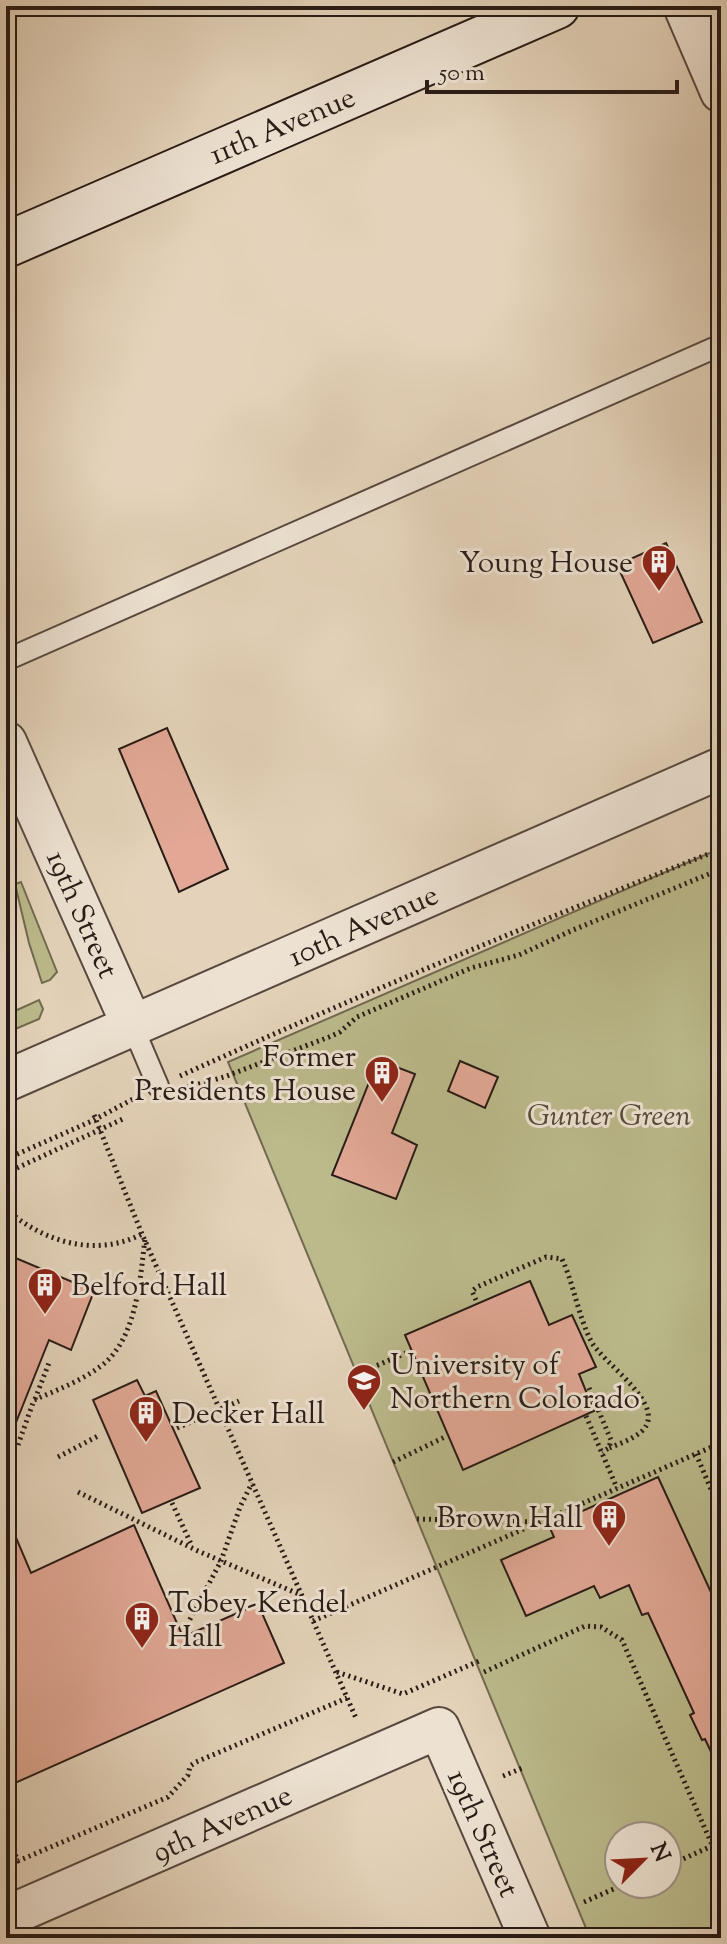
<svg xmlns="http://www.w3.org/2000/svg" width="727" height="1944" font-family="'Sorts Mill Goudy',serif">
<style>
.green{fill:#bbba8b;stroke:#726a51;stroke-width:2;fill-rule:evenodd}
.building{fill:#e2a895;stroke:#281b17;stroke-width:2}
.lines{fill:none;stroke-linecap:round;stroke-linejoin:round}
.service-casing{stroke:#574940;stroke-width:24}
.minor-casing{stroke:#574940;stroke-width:44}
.secondary-casing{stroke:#281b17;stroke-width:48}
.path{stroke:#281b17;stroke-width:5;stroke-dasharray:2 4;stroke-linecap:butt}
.service{stroke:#ede2d2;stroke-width:20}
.minor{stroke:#ede2d2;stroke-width:40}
.secondary{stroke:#ede2d2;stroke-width:44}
.labels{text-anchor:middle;stroke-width:6;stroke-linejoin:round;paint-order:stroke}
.street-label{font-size:30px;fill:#281b17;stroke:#ede2d2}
.poi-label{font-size:30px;fill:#281b17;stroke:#ede2d2;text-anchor:start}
.park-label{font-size:30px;font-style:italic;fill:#544b3a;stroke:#ede2d2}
</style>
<rect width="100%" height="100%" fill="#e4d3ba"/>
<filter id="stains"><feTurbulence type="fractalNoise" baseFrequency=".0025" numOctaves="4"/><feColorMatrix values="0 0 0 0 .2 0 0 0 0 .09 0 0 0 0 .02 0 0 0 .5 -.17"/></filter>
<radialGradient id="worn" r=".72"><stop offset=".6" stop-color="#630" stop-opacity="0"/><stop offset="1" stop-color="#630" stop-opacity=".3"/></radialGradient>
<g class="green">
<path d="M 721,848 L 721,1938 L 590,1938 L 228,1062 ZM 619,1836 L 667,1836 L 667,1884 L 619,1884 Z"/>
<path d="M 21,882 L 57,972 L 50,980 L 42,983 L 29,943 L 15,884 Z"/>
<path d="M 39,1000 L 43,1009 L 39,1019 L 6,1033 L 6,1015 Z"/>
</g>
<g class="building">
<path d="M 666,543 L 702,622 L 653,643 L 617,565 Z"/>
<path d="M 167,728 L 228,869 L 179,892 L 119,749 Z"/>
<path d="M 378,1060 L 415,1074 L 392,1133 L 417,1145 L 396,1199 L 332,1175 Z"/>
<path d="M 460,1061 L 498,1077 L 485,1108 L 448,1091 Z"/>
<path d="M 6,1254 L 94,1291 L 71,1350 L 49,1340 L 7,1445 Z"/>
<path d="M 530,1281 L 549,1325 L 572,1315 L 596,1367 L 579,1374 L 594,1411 L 463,1470 L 405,1335 Z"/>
<path d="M 137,1380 L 145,1396 L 156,1391 L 200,1488 L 142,1513 L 93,1400 Z"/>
<path d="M 658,1477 L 721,1614 L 721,1773 L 705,1739 L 702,1740 L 690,1715 L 694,1713 L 648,1613 L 642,1615 L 629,1585 L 600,1598 L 594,1586 L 526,1616 L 501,1560 L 554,1537 L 549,1526 Z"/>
<path d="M 6,1514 L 31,1573 L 134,1525 L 183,1637 L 258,1604 L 284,1663 L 6,1787 Z"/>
</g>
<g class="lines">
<defs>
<g id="service">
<path d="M 6,660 L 721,345"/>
<path d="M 132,1025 L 158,1086"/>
</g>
<g id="minor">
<path d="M 684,6 L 721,92"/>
<path d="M 6,742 L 132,1025"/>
<path d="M 6,1081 L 721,768"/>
<path d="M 6,1917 L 439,1728 L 530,1938"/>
</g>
<path id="secondary" d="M 6,245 L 557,6"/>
</defs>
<use href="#service" class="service-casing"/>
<use href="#minor" class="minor-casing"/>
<use href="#secondary" class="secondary-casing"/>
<g class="path">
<path d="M 6,881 L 9,880"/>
<path d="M 180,1076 C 358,995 539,921 721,849"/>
<path d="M 181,1089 L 224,1077 L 329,1037 L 340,1032 L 357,1017 L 471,968 L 519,955 L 573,930 L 721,869"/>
<path d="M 94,1115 L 142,1234 L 356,1718"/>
<path d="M 6,1159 L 92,1121 L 135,1098"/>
<path d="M 6,1173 L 125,1118"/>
<path d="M 6,1209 C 43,1242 96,1258 142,1234"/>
<path d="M 476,1300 L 472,1291 L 477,1287 L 546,1257 L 562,1259 C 574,1285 578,1315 591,1341 C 602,1363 669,1405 642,1431 C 633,1439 619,1444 609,1448"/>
<path d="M 355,1375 L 408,1352"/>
<path d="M 589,1388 L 611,1440 L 609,1448 L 602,1452"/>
<path d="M 35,1399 L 49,1363"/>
<path d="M 586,1416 L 617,1488"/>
<path d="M 177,1428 L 239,1401"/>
<path d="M 18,1445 L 34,1400 C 57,1390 81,1381 101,1366 C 137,1339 140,1279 145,1239"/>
<path d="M 696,1454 L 721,1513"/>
<path d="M 58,1457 L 98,1436"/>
<path d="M 393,1462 L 445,1437"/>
<path d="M 78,1492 L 198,1551 L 301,1595"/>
<path d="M 172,1503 L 192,1546"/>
<path d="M 417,1519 L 536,1522"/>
<path d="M 313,1621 L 721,1443"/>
<path d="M 187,1625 L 221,1561 L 240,1507 L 252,1483"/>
<path d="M 337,1672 L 403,1694 L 479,1661"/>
<path d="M 484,1672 L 585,1626 L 601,1627 L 622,1640 L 721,1865"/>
<path d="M 503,1776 L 525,1767"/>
<path d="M 6,1833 L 18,1861 L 168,1797 L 188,1775 L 190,1766 L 196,1762 L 347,1698"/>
<path d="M 667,1866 L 721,1842"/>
<path d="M 584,1902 L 625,1884"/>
</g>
<use href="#service" class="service"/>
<use href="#minor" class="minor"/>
<use href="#secondary" class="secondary"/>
</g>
<defs>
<symbol id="building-pin" viewBox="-11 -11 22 30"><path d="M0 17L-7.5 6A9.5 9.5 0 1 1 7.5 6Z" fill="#8f2418" stroke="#ede2d2"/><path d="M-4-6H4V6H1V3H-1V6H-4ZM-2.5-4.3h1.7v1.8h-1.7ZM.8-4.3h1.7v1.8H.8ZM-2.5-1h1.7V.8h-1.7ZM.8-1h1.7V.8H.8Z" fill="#fff"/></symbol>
<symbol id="university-pin" viewBox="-11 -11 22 30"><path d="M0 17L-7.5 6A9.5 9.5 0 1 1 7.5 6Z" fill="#8f2418" stroke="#ede2d2"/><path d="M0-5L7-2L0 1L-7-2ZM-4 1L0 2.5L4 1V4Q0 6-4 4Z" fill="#fff"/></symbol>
</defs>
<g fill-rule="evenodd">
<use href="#building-pin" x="639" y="542" width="40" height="54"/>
<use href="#building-pin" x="362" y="1053" width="40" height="54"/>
<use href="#building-pin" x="25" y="1265" width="40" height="54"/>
<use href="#university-pin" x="344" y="1361" width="40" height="54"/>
<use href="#building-pin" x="126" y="1393" width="40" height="54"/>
<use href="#building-pin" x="589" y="1497" width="40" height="54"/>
<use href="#building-pin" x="122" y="1599" width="40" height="54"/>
</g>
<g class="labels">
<g class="street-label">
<text transform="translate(282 125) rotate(-23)" y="10">11th Avenue</text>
<text transform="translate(83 914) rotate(66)" y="10">19th Street</text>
<text transform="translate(363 925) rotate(-24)" y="10">10th Avenue</text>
<text transform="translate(222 1823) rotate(-24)" y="10">9th Avenue</text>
<text transform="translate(484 1833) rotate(66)" y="10">19th Street</text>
</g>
<g class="poi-label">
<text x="633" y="572" text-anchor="end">Young House</text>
<text x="356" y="1066" text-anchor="end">Former<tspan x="356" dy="34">Presidents House</tspan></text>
<text x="71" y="1295">Belford Hall</text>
<text x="390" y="1374">University of<tspan x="390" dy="34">Northern Colorado</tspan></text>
<text x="172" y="1423">Decker Hall</text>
<text x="583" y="1527" text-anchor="end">Brown Hall</text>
<text x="168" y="1612">Tobey-Kendel<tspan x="168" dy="34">Hall</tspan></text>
</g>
<g class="park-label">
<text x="609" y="1125">Gunter Green</text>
</g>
</g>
<rect width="727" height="1944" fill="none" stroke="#e4d3ba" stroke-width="32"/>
<rect x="8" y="8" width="711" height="1928" fill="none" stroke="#281b17" stroke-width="4"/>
<rect x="16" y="16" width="695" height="1912" fill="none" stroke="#281b17" stroke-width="2"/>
<g transform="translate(643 1860) rotate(66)"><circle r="38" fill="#ede2d2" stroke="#9e9287" stroke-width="2"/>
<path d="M0-6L14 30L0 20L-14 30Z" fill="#8f2418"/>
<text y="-12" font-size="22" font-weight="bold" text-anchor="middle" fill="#281b17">N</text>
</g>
<path d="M427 80v12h250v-12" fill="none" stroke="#281b17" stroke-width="4"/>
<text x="439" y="80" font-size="24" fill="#281b17" stroke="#ede2d2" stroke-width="6" paint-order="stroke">50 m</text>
<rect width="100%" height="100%" filter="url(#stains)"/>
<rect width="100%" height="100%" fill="url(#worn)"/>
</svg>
